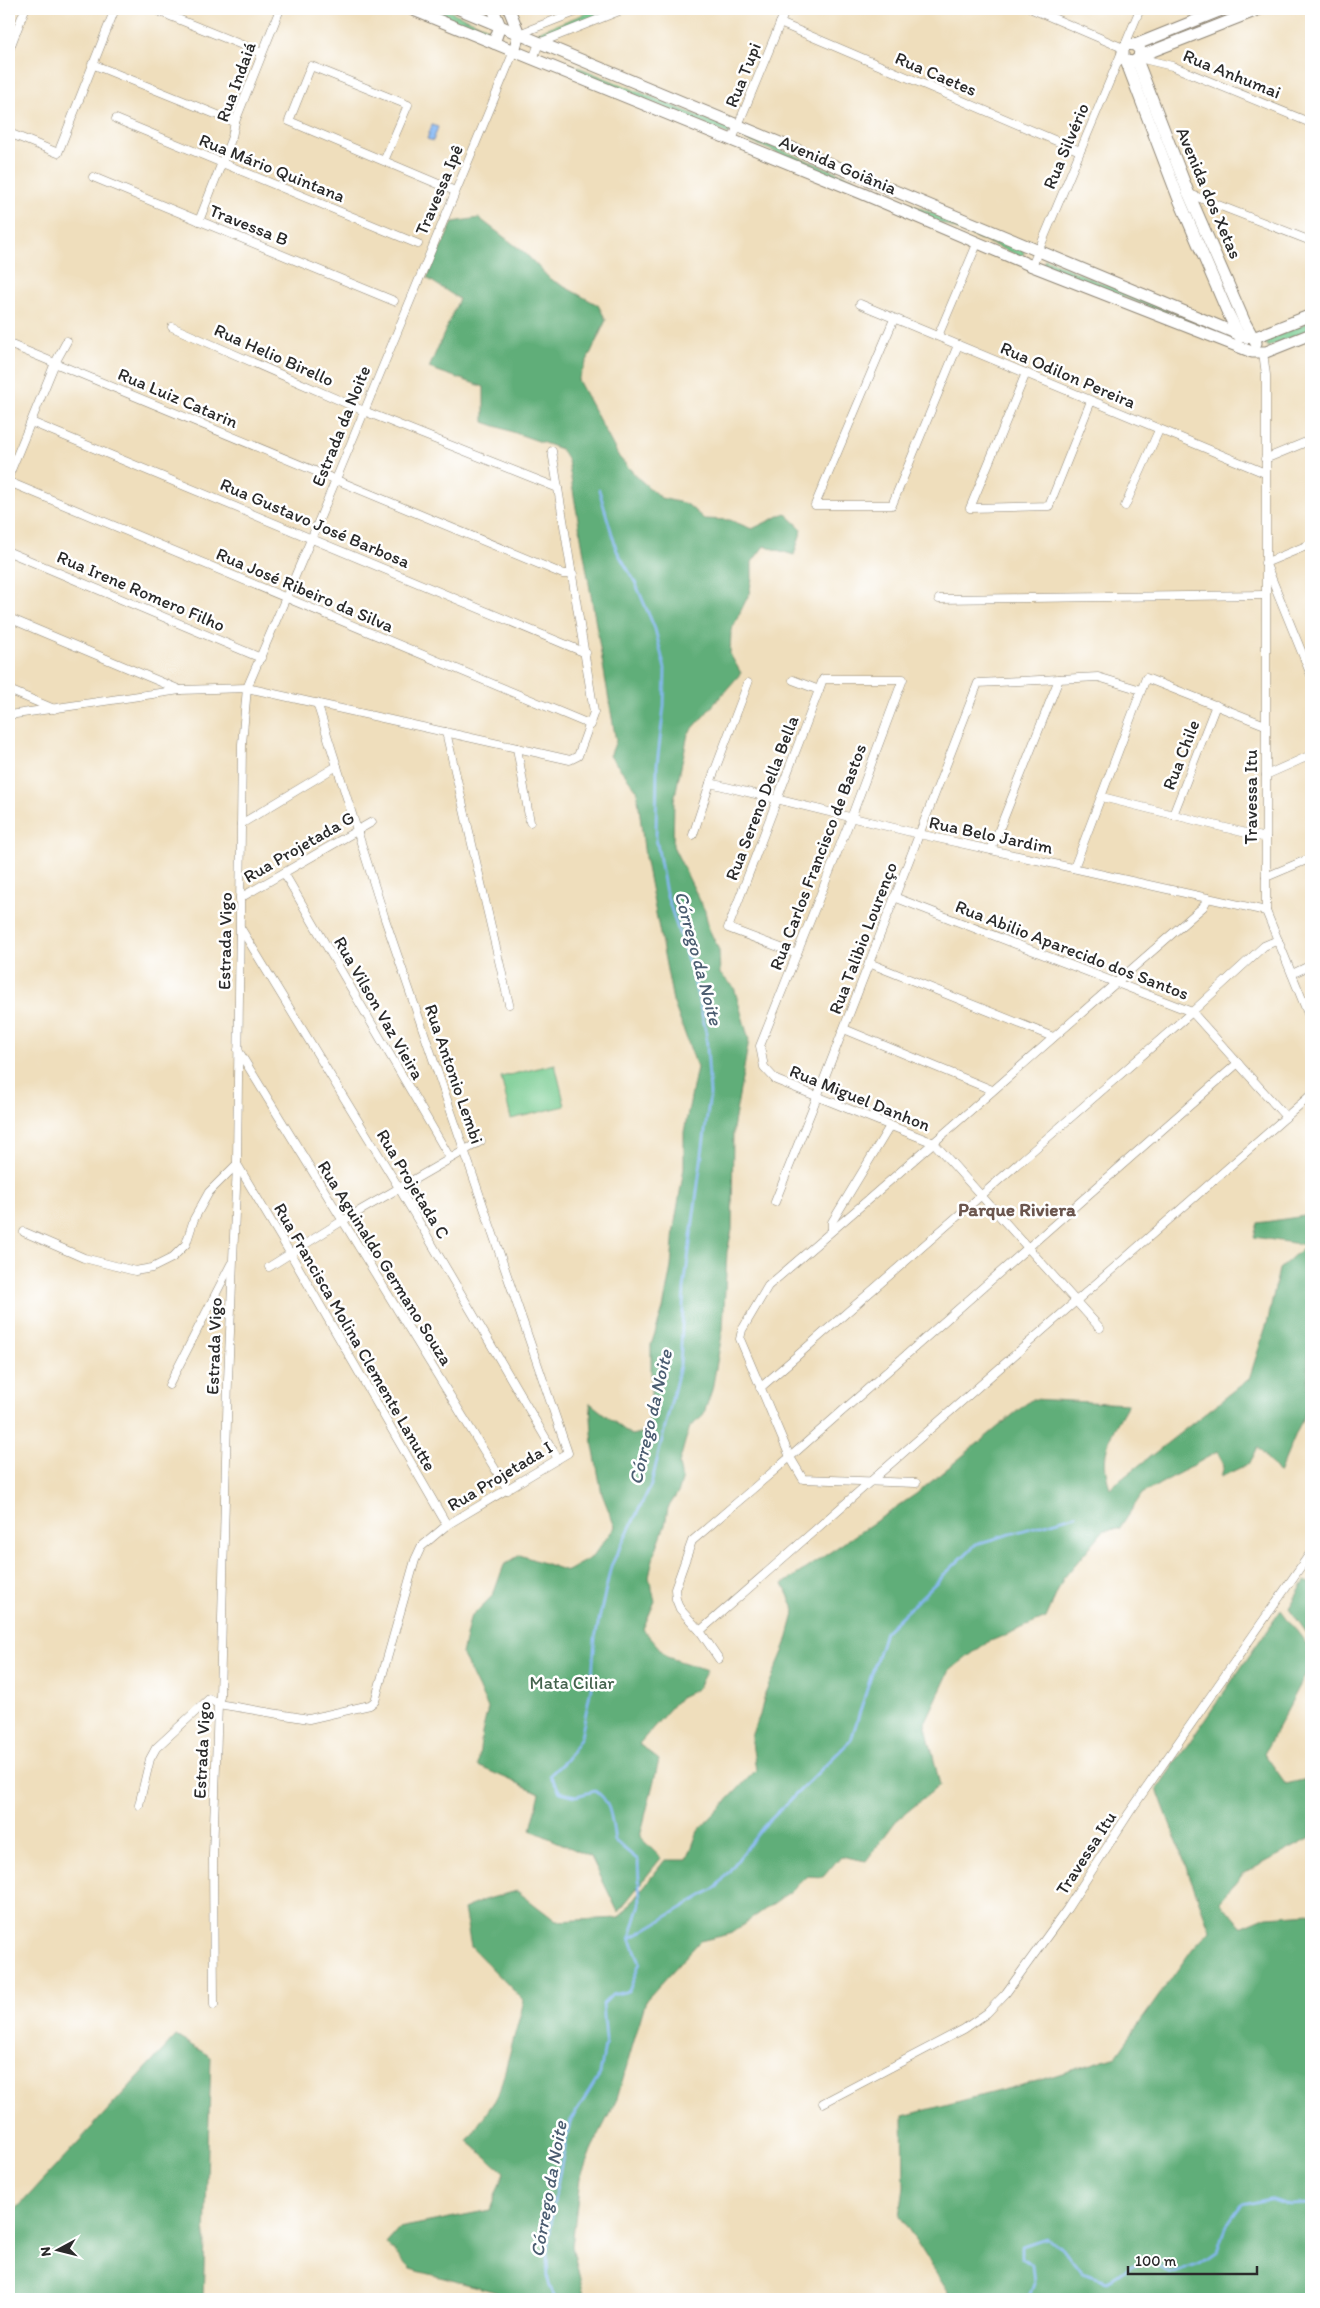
<svg xmlns="http://www.w3.org/2000/svg" width="1320" height="2308" font-family="Itim,sans-serif">
<style>
.green{fill:#75ca8e;stroke:#507a5c}
.forest{fill:#60ae79;stroke:#466c52}
.water{fill:#87b9f4;stroke:#597290}
.lines{fill:none;stroke-linecap:round;stroke-linejoin:round}
.stream{stroke:#87b9f4;stroke-width:2.5}
.street-casing{stroke:#8d8474;stroke-width:9}
.secondary-casing{stroke:#8d8474;stroke-width:13}
.street{stroke:#fff;stroke-width:8}
.secondary{stroke:#fff;stroke-width:11}
.labels{text-anchor:middle;stroke-width:5;stroke-linejoin:round;paint-order:stroke}
.street-label{font-size:18px;fill:#2b2b2b;stroke:#fff}
.park-label{font-size:18px;fill:#45634e;stroke:#fff}
.water-label{font-size:19px;font-style:italic;fill:#4b5d71;stroke:#fff}
.neighbourhood-label{font-size:19px;font-weight:bold;fill:#6b564e;stroke:#fff}
</style>
<rect width="100%" height="100%" fill="#fff"/>
<filter id="ink" filterUnits="userSpaceOnUse"><feTurbulence type="fractalNoise" baseFrequency=".02" numOctaves="2"/><feDisplacementMap in="SourceGraphic" scale="10" xChannelSelector="R" yChannelSelector="G"/><feConvolveMatrix kernelMatrix="1 2 1 2 8 2 1 2 1" color-interpolation-filters="sRGB"/></filter>
<filter id="wash" filterUnits="userSpaceOnUse"><feTurbulence type="fractalNoise" baseFrequency=".0096" numOctaves="4" result="noise"/><feDisplacementMap in="SourceGraphic" scale="20" xChannelSelector="R" yChannelSelector="G"/><feGaussianBlur stdDeviation="1.12" result="paint"/><feColorMatrix in="noise" values="0 0 0 0 0 0 0 0 0 0 0 0 0 0 0 0 0 1.4 0 .05"/><feComposite in="paint" operator="in"/></filter>
<g filter="url(#wash)">
<rect width="100%" height="100%" fill="#efdebc"/>
<g class="green">
<path d="M 425,9 L 444,9 L 490,29 L 491,31 L 488,35 Z"/>
<path d="M 598,9 L 613,9 L 537,38 L 535,33 Z"/>
<path d="M 558,59 L 730,129 L 731,131 L 728,134 L 557,63 Z"/>
<path d="M 747,136 L 861,182 L 860,187 L 744,139 Z"/>
<path d="M 868,187 L 1023,250 L 1024,254 L 1020,256 L 866,191 Z"/>
<path d="M 1045,259 L 1219,332 L 1218,335 L 1043,264 Z"/>
<path d="M 1311,321 L 1311,329 L 1268,347 L 1265,341 Z"/>
<path d="M 555,1064 L 565,1106 L 511,1119 L 501,1077 Z"/>
</g>
<g class="forest">
<path d="M 479,218 L 525,253 L 550,279 L 598,305 L 606,320 L 578,380 L 619,457 L 638,478 L 661,498 L 687,504 L 704,519 L 730,520 L 752,529 L 785,513 L 802,529 L 794,555 L 764,546 L 752,562 L 752,578 L 749,594 L 731,631 L 730,654 L 741,673 L 688,734 L 674,800 L 673,846 L 705,911 L 709,929 L 719,950 L 720,974 L 734,987 L 749,1040 L 733,1129 L 732,1230 L 727,1252 L 723,1329 L 712,1390 L 703,1416 L 690,1427 L 685,1442 L 679,1464 L 682,1480 L 679,1491 L 668,1508 L 665,1525 L 654,1555 L 649,1577 L 655,1601 L 643,1629 L 667,1657 L 707,1670 L 697,1689 L 680,1697 L 639,1744 L 659,1760 L 640,1837 L 661,1858 L 618,1912 L 591,1857 L 531,1830 L 540,1793 L 478,1766 L 482,1733 L 488,1708 L 462,1654 L 470,1618 L 493,1595 L 504,1565 L 520,1555 L 567,1571 L 592,1557 L 615,1527 L 602,1494 L 593,1446 L 590,1403 L 631,1435 L 647,1432 L 651,1397 L 651,1345 L 663,1309 L 671,1267 L 674,1228 L 684,1168 L 684,1132 L 697,1067 L 673,1001 L 645,857 L 637,790 L 610,756 L 616,741 L 568,461 L 561,449 L 484,422 L 484,387 L 429,368 L 459,299 L 427,278 L 453,222 Z"/>
<path d="M 1311,1215 L 1311,1342 L 1308,1348 L 1308,1405 L 1279,1474 L 1258,1447 L 1250,1463 L 1221,1477 L 1224,1465 L 1217,1452 L 1142,1494 L 1119,1529 L 1104,1530 L 1063,1579 L 1046,1618 L 986,1643 L 950,1670 L 925,1723 L 940,1785 L 896,1821 L 866,1861 L 841,1856 L 823,1877 L 807,1876 L 791,1891 L 730,1934 L 700,1941 L 646,2000 L 617,2099 L 592,2148 L 580,2179 L 572,2246 L 585,2299 L 514,2299 L 511,2296 L 410,2269 L 386,2243 L 399,2228 L 490,2210 L 504,2172 L 467,2141 L 498,2096 L 524,2001 L 471,1947 L 464,1909 L 484,1900 L 517,1891 L 556,1921 L 619,1918 L 665,1860 L 687,1860 L 698,1831 L 756,1770 L 751,1736 L 760,1715 L 765,1694 L 785,1647 L 795,1610 L 783,1584 L 916,1494 L 1032,1399 L 1128,1404 C 1111,1434 1098,1453 1110,1488 L 1249,1379 L 1268,1320 L 1279,1269 L 1306,1245 L 1254,1237 L 1258,1223 Z"/>
<path d="M 1305,1581 L 1311,1584 L 1311,1639 L 1289,1608 Z"/>
<path d="M 1281,1610 L 1311,1650 L 1311,1665 L 1264,1753 L 1286,1784 L 1311,1778 L 1311,1838 L 1243,1874 L 1220,1901 L 1241,1927 L 1267,1916 L 1311,1913 L 1311,2299 L 947,2299 L 948,2291 L 900,2216 L 904,2187 L 903,2116 L 1037,2081 L 1116,2056 L 1193,1948 L 1210,1930 L 1157,1789 Z"/>
<path d="M 176,2036 L 211,2057 L 203,2299 L 9,2299 L 9,2217 Z"/>
</g>
<path class="water" d="M 432,125 L 438,127 L 433,141 L 427,139 Z"/>
<g class="lines">
<g class="stream">
<path d="M 631,1938 L 717,1887 L 763,1827 L 851,1740 L 885,1632 L 976,1544 L 1076,1515"/>
<path d="M 555,2299 L 548,2280 L 547,2253 L 555,2195 L 570,2122 L 600,2074 L 606,2040 L 603,2004 L 612,1995 L 629,1991 L 640,1962 L 630,1938 L 640,1904 L 638,1860 L 615,1841 C 612,1824 612,1800 595,1791 L 576,1796 L 560,1792 L 550,1775 L 566,1760 L 581,1737 L 591,1688 L 595,1638 L 611,1566 L 651,1485 L 680,1366 L 684,1289 L 710,1094 L 706,1032 L 693,976 L 666,893 L 656,838 L 657,765 L 664,706 L 665,669 L 655,629 L 635,582 L 617,551 L 599,490"/>
<path d="M 1028,2299 L 1034,2284 L 1032,2265 L 1022,2258 L 1022,2246 L 1046,2238 L 1062,2247 L 1082,2273 L 1108,2281 L 1133,2265 L 1154,2262 L 1171,2274 L 1200,2264 L 1217,2252 L 1225,2227 L 1242,2204 L 1270,2198 L 1290,2205 L 1311,2204"/>
</g>
</g>
</g>
<g filter="url(#ink)">
<g class="lines">
<defs>
<g id="street">
<path d="M 153,9 L 262,53"/>
<path d="M 1032,9 L 1123,48"/>
<path d="M 780,23 L 1080,151"/>
<path d="M 519,34 L 583,9"/>
<path d="M 1125,45 L 1140,9"/>
<path d="M 9,50 L 25,9"/>
<path d="M 1139,58 L 1172,66 L 1311,123"/>
<path d="M 533,59 L 539,43 L 624,9"/>
<path d="M 92,64 L 235,122"/>
<path d="M 116,119 L 418,244"/>
<path d="M 9,133 L 58,153 L 115,9"/>
<path d="M 732,140 L 786,9"/>
<path d="M 384,161 L 408,105 L 311,66 L 289,121 L 455,191"/>
<path d="M 93,177 L 394,301"/>
<path d="M 1187,193 L 1311,241"/>
<path d="M 199,221 L 232,137 L 235,122 L 280,9"/>
<path d="M 1032,266 L 1121,54"/>
<path d="M 860,304 L 1265,473"/>
<path d="M 894,319 L 815,505 L 892,505 L 958,345"/>
<path d="M 172,327 L 364,411 L 558,488"/>
<path d="M 938,336 L 977,244"/>
<path d="M 9,344 L 563,574 L 573,574"/>
<path d="M 1263,352 L 1266,375 L 1266,911 L 1311,1021"/>
<path d="M 1026,373 L 970,508 L 1049,506 L 1091,401"/>
<path d="M 31,422 L 586,653"/>
<path d="M 1265,459 L 1311,440"/>
<path d="M 9,475 L 55,363 L 67,341"/>
<path d="M 9,482 L 591,725"/>
<path d="M 1125,506 L 1159,430"/>
<path d="M 9,552 L 261,658"/>
<path d="M 1265,563 L 1311,544"/>
<path d="M 1267,567 L 1311,675"/>
<path d="M 939,599 L 1265,595"/>
<path d="M 9,618 L 180,690"/>
<path d="M 793,680 L 819,690"/>
<path d="M 9,690 L 54,709"/>
<path d="M 9,715 L 180,690 L 247,688 L 517,748 L 530,822"/>
<path d="M 446,732 L 509,1004"/>
<path d="M 517,748 L 570,760 L 578,756 L 594,712 L 552,451"/>
<path d="M 1266,775 L 1311,755"/>
<path d="M 710,783 L 919,834 L 1266,911"/>
<path d="M 1102,797 L 1266,838"/>
<path d="M 1173,815 L 1216,705"/>
<path d="M 241,824 L 337,766"/>
<path d="M 693,835 L 710,783 L 748,683"/>
<path d="M 991,850 L 1059,679"/>
<path d="M 1074,868 L 1146,678 L 1265,725"/>
<path d="M 284,873 L 450,1158"/>
<path d="M 1266,877 L 1311,858"/>
<path d="M 894,897 L 1192,1012 L 1286,1117"/>
<path d="M 240,898 L 372,822"/>
<path d="M 240,927 L 399,1188 L 558,1459"/>
<path d="M 797,954 L 728,928 L 819,690 L 823,679 L 903,679 L 851,818 L 760,1046 L 764,1067 L 776,1080 L 934,1143 L 1100,1328"/>
<path d="M 869,963 L 1053,1037"/>
<path d="M 1292,974 L 1311,965"/>
<path d="M 844,1029 L 992,1090"/>
<path d="M 238,1050 L 508,1490"/>
<path d="M 775,1202 L 817,1097 L 978,683 L 1098,677 L 1141,690"/>
<path d="M 832,1230 L 832,1222 L 890,1126"/>
<path d="M 24,1232 L 84,1258 L 135,1271 L 152,1268 L 172,1258 L 186,1244 L 194,1219 L 209,1192 L 237,1164 L 290,1253 L 447,1525"/>
<path d="M 269,1267 L 342,1221 L 481,1141"/>
<path d="M 169,1385 L 231,1264"/>
<path d="M 760,1388 L 1192,1012 L 1264,946 L 1278,940"/>
<path d="M 916,1483 L 803,1479 L 790,1457 L 740,1339 L 742,1330 L 768,1286 L 775,1280 C 919,1157 1060,1031 1203,907 L 1208,898"/>
<path d="M 700,1631 L 1311,1095"/>
<path d="M 719,1659 L 700,1631 L 680,1609 L 676,1599 L 675,1589 L 692,1541 L 790,1457 L 1238,1063"/>
<path d="M 139,1805 L 150,1759 L 156,1748 L 209,1699 L 218,1704 L 309,1719 L 370,1705 L 375,1701 L 415,1560 L 421,1547 L 447,1525 L 568,1453 L 385,919 L 317,703"/>
<path d="M 214,2005 L 213,1855 L 218,1704 L 220,1697 L 228,1380 L 237,1164 L 242,744 L 247,688 L 312,537 L 514,51"/>
<path d="M 823,2103 L 964,2029 L 987,2013 L 1006,1993 L 1067,1909 L 1129,1813 L 1311,1552"/>
</g>
<g id="secondary">
<path d="M 411,9 L 861,193 L 1032,266 L 1252,352 L 1266,352 L 1311,334"/>
<path d="M 459,9 L 1245,337 L 1253,338 L 1311,315"/>
<path d="M 493,9 L 500,26 L 494,43"/>
<path d="M 509,9 L 519,34 L 514,51"/>
<path d="M 1135,45 L 1224,9"/>
<path d="M 1140,56 L 1260,9"/>
<path d="M 1137,60 L 1188,192 L 1245,323 L 1256,343"/>
<path d="M 1126,61 L 1133,62 L 1139,58 L 1140,50 L 1135,45 L 1128,44 L 1123,48 L 1123,58 L 1126,61 L 1178,197 L 1227,311 L 1240,337"/>
</g>
</defs>
<use href="#street" class="street-casing"/>
<use href="#secondary" class="secondary-casing"/>
<use href="#street" class="street"/>
<use href="#secondary" class="secondary"/>
</g>
</g>
<g class="labels">
<g class="street-label">
<text transform="translate(936 74) rotate(23)" y="6">Rua Caetes</text>
<text transform="translate(1232 74) rotate(22)" y="6">Rua Anhumai</text>
<text transform="translate(743 75) rotate(-68)" y="6">Rua Tupi</text>
<text transform="translate(236 82) rotate(-70)" y="6">Rua Indaiá</text>
<text transform="translate(1066 146) rotate(-67)" y="6">Rua Silvério</text>
<text transform="translate(838 165) rotate(23)" y="6">Avenida Goiânia</text>
<text transform="translate(272 168) rotate(22)" y="6">Rua Mário Quintana</text>
<text transform="translate(439 190) rotate(-67)" y="6">Travessa Ipê</text>
<text transform="translate(1209 193) rotate(67)" y="6">Avenida dos Xetas</text>
<text transform="translate(249 225) rotate(22)" y="6">Travessa B</text>
<text transform="translate(274 355) rotate(24)" y="6">Rua Helio Birello</text>
<text transform="translate(1068 375) rotate(23)" y="6">Rua Odilon Pereira</text>
<text transform="translate(178 398) rotate(23)" y="6">Rua Luiz Catarin</text>
<text transform="translate(341 426) rotate(-68)" y="6">Estrada da Noite</text>
<text transform="translate(315 523) rotate(23)" y="6">Rua Gustavo José Barbosa</text>
<text transform="translate(305 590) rotate(23)" y="6">Rua José Ribeiro da Silva</text>
<text transform="translate(141 591) rotate(23)" y="6">Rua Irene Romero Filho</text>
<text transform="translate(1181 755) rotate(-69)" y="6">Rua Chile</text>
<text transform="translate(1251 797) rotate(-90)" y="6">Travessa Itu</text>
<text transform="translate(762 798) rotate(-69)" y="6">Rua Sereno Della Bella</text>
<text transform="translate(991 835) rotate(12)" y="6">Rua Belo Jardim</text>
<text transform="translate(299 847) rotate(-30)" y="6">Rua Projetada G</text>
<text transform="translate(818 857) rotate(-69)" y="6">Rua Carlos Francisco de Bastos</text>
<text transform="translate(863 938) rotate(-69)" y="6">Rua Talibio Lourenço</text>
<text transform="translate(225 941) rotate(-89)" y="6">Estrada Vigo</text>
<text transform="translate(1072 950) rotate(21)" y="6">Rua Abilio Aparecido dos Santos</text>
<text transform="translate(379 1008) rotate(60)" y="6">Rua Vilson Vaz Vieira</text>
<text transform="translate(454 1074) rotate(71)" y="6">Rua Antonio Lembi</text>
<text transform="translate(860 1098) rotate(22)" y="6">Rua Miguel Danhon</text>
<text transform="translate(413 1184) rotate(59)" y="6">Rua Projetada C</text>
<text transform="translate(385 1263) rotate(58)" y="6">Rua Aguinaldo Germano Souza</text>
<text transform="translate(355 1337) rotate(60)" y="6">Rua Francisca Molina Clemente Lanutte</text>
<text transform="translate(214 1346) rotate(-88)" y="6">Estrada Vigo</text>
<text transform="translate(500 1476) rotate(-31)" y="6">Rua Projetada I</text>
<text transform="translate(202 1750) rotate(-87)" y="6">Estrada Vigo</text>
<text transform="translate(1086 1853) rotate(-57)" y="6">Travessa Itu</text>
</g>
<g class="park-label">
<text x="572" y="1689">Mata Ciliar</text>
</g>
<g class="water-label">
<text transform="translate(699 958) rotate(75)" y="7">Córrego da Noite</text>
<text transform="translate(650 1417) rotate(-77)" y="7">Córrego da Noite</text>
<text transform="translate(548 2189) rotate(-80)" y="7">Córrego da Noite</text>
</g>
<g class="neighbourhood-label">
<text x="1017" y="1216">Parque Riviera</text>
</g>
</g>
<rect width="1320" height="2308" fill="none" stroke="#fff" stroke-width="30"/>
<g transform="translate(58 2250) rotate(263)" stroke="#ffffff" stroke-width="4" paint-order="stroke">
<path d="M0-4L9 19L0 12L-9 19Z" fill="#2b2b2b"/>
<text y="-8" font-size="14" font-weight="bold" text-anchor="middle" fill="#2b2b2b">N</text>
</g>
<path d="M1128 2266v8h129v-8" fill="none" stroke="#2b2b2b" stroke-width="2.5"/>
<text x="1135" y="2266" font-size="15" fill="#2b2b2b" stroke="#ffffff" stroke-width="4" paint-order="stroke">100 m</text>
</svg>
